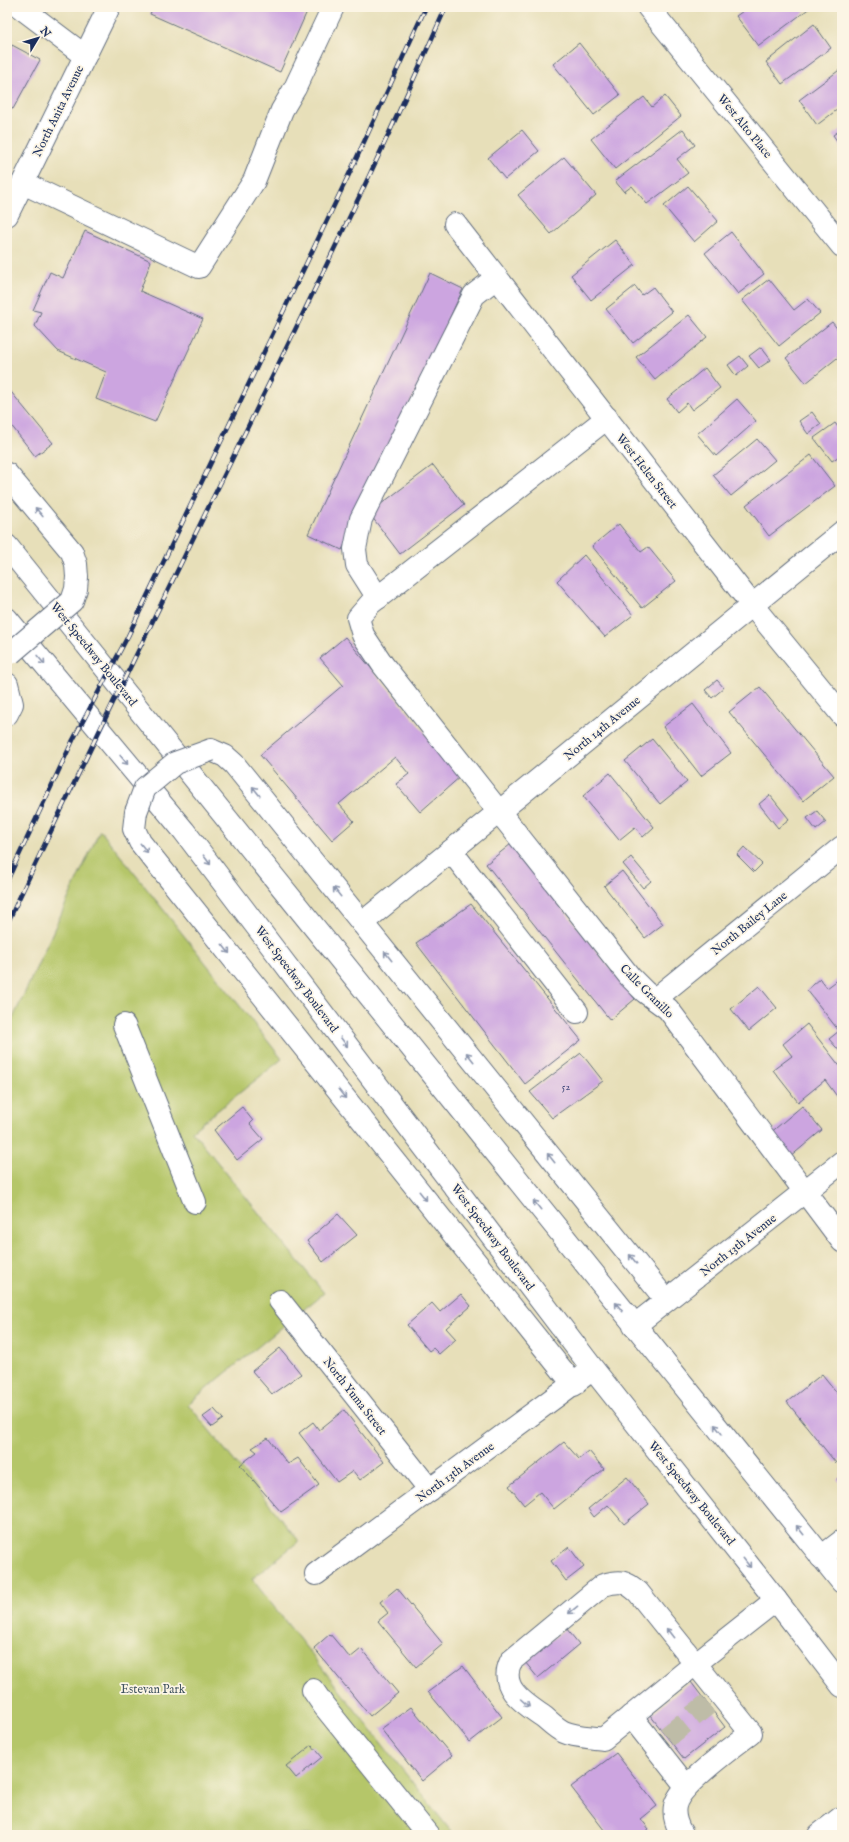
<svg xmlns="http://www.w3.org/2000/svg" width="849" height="1842" font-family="'IM FELL English',serif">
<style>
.green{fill:#b5c669;stroke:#687a64}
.building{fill:#cca5e0}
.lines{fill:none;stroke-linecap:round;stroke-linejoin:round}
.minor-tunnel{stroke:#bebca7;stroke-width:22;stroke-dasharray:22 11;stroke-linecap:butt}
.minor-casing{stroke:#626d7e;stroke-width:24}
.major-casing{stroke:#626d7e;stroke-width:24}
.minor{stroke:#fff;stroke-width:22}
.major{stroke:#fff;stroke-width:22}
.rail-casing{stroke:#1b2f5e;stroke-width:4.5}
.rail{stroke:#fcf5e5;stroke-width:3;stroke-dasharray:9;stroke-linecap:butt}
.minor-bridge-casing{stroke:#626d7e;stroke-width:24;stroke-linecap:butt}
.minor-bridge{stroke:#fff;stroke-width:22}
.oneway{stroke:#8d97ae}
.labels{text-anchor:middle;stroke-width:3.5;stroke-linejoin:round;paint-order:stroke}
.number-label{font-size:10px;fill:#474c7e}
.street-label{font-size:12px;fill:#1b2f5e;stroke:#fcf5e5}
.park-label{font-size:12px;fill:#425561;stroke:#fcf5e5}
</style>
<rect width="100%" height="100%" fill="#fcf5e5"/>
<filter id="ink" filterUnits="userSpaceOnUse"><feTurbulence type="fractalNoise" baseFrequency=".025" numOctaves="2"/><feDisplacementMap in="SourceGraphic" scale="8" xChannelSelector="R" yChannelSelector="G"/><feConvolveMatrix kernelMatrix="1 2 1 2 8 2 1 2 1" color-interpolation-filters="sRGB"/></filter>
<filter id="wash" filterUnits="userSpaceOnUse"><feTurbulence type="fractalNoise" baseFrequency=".012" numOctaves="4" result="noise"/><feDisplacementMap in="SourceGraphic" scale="16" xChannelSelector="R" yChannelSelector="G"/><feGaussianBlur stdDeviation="0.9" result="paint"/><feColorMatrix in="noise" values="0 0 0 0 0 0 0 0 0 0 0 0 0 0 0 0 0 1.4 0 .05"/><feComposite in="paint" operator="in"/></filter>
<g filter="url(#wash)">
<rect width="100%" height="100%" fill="#e7dfb9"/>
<path class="green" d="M 100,830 L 282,1059 L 192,1131 L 324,1293 L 188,1404 L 299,1541 L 252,1579 L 454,1835 L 7,1835 L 7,1031 Z"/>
<g id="blocks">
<g class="building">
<path d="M 153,7 L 309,7 L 280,72 L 150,14 Z"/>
<path d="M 749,7 L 811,7 L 759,46 L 736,16 Z"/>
<path d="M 814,24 L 831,48 L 782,84 L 766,62 Z"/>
<path d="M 579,43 L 620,95 L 594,115 L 553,64 Z"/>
<path d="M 12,45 L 40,60 L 13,109 L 7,106 L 7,56 Z"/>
<path d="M 842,68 L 842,106 L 817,125 L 799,100 Z"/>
<path d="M 665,96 L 681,116 L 615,169 L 591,139 L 644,97 L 652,107 Z"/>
<path d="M 683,129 L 695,145 L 677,159 L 688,173 L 647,204 L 632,186 L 624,192 L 615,181 Z"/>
<path d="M 842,129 L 842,148 L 833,135 Z"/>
<path d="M 522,130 L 539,151 L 505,179 L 488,158 Z"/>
<path d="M 564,157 L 596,195 L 551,234 L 518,195 Z"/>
<path d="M 688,186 L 718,221 L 694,242 L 664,206 Z"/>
<path d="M 85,231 L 151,261 L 140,291 L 203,319 L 155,422 L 96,399 L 106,372 L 58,351 L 35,326 L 41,312 L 33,310 L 50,272 L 63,278 Z"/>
<path d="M 731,232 L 764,274 L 738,294 L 705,253 Z"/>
<path d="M 615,240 L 635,265 L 591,300 L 571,275 Z"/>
<path d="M 430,273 L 463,289 L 342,550 L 308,534 Z"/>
<path d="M 769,279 L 794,310 L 808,299 L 820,313 L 779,346 L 742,300 Z"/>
<path d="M 635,286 L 642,295 L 653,287 L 672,312 L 633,343 L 606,309 Z"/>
<path d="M 689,315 L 707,337 L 655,380 L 636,357 Z"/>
<path d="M 832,322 L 842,335 L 842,354 L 806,383 L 786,358 Z"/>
<path d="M 761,347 L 771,360 L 759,368 L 749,356 Z"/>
<path d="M 740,356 L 748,366 L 736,376 L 728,365 Z"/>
<path d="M 705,368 L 720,388 L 692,410 L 687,403 L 677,412 L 667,399 Z"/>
<path d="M 7,387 L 53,443 L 35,456 L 7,420 Z"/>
<path d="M 737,399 L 756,421 L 716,456 L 697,434 Z"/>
<path d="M 812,412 L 821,424 L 808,434 L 799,421 Z"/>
<path d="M 835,423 L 842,432 L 842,454 L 832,461 L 814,438 Z"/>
<path d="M 757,439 L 775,460 L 731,496 L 713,475 Z"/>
<path d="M 811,455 L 835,486 L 769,536 L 746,505 Z"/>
<path d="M 433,465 L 464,505 L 400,554 L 369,513 Z"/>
<path d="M 619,524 L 641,552 L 648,547 L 676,581 L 642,608 L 592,546 Z"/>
<path d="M 584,555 L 633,615 L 605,637 L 557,581 Z"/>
<path d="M 345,637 L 461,776 L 420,812 L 396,784 L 409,774 L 395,757 L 339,804 L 354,821 L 332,840 L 260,755 L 343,685 L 320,658 Z"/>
<path d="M 717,680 L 724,688 L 712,698 L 705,690 Z"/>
<path d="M 760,687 L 834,776 L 803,801 L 729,712 Z"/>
<path d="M 693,704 L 731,753 L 701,776 L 663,727 Z"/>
<path d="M 652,739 L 687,782 L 660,804 L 625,761 Z"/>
<path d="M 610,773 L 654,827 L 643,837 L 635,827 L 619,840 L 583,796 Z"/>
<path d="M 770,795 L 789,819 L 778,828 L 759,804 Z"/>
<path d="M 817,811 L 826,822 L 816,830 L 807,818 Z"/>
<path d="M 511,844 L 635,999 L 610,1020 L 486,864 Z"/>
<path d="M 744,847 L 762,864 L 754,872 L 737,855 Z"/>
<path d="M 631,857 L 651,881 L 643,888 L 623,864 Z"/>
<path d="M 622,871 L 663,924 L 645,938 L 604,886 Z"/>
<path d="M 471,904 L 581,1040 L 525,1084 L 416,943 Z"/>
<path d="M 820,979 L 827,988 L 839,979 L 842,983 L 842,1054 L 829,1039 L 839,1031 L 807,990 Z"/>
<path d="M 759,986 L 777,1008 L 749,1031 L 731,1009 Z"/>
<path d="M 807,1024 L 842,1069 L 842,1097 L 839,1099 L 825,1080 L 798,1102 L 773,1070 L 792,1056 L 783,1044 Z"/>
<path d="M 581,1053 L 603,1081 L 552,1118 L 530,1092 Z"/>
<path d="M 802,1106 L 822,1130 L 789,1158 L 769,1134 Z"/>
<path d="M 242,1107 L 253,1121 L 250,1124 L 263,1139 L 237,1160 L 214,1130 Z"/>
<path d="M 338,1214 L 357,1235 L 323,1262 L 307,1241 Z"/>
<path d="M 461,1294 L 471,1306 L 446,1328 L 456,1339 L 439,1354 L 433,1348 L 429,1351 L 407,1325 L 432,1303 L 440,1312 Z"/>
<path d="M 280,1348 L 301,1374 L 272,1394 L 252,1371 Z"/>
<path d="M 822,1374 L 842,1399 L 842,1458 L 836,1463 L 787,1402 Z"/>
<path d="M 214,1409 L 223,1419 L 212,1427 L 203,1417 Z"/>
<path d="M 344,1410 L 384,1462 L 360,1480 L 353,1471 L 337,1482 L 299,1433 L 313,1422 L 319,1430 Z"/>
<path d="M 268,1438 L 288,1464 L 298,1458 L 319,1485 L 281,1512 L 240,1465 L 257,1452 L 252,1448 Z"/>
<path d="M 564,1442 L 579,1459 L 589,1451 L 604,1469 L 554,1509 L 540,1492 L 524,1505 L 509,1486 Z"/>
<path d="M 842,1475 L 842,1484 L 837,1479 Z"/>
<path d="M 627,1477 L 649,1504 L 624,1524 L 608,1505 L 594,1517 L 588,1509 Z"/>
<path d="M 569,1547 L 584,1567 L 566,1581 L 551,1561 Z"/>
<path d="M 397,1588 L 443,1644 L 416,1667 L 378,1621 L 388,1613 L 380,1602 Z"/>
<path d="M 566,1628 L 579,1644 L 538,1678 L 525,1662 Z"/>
<path d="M 330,1634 L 350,1658 L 361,1649 L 398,1693 L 370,1716 L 314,1648 Z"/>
<path d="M 463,1666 L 502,1717 L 470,1742 L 428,1692 Z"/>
<path d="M 691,1682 L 725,1727 L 684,1759 L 650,1715 Z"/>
<path d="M 411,1707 L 452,1756 L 422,1781 L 381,1729 Z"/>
<path d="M 312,1745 L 322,1757 L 296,1778 L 286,1766 Z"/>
<path d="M 616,1753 L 657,1806 L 641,1819 L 649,1829 L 641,1835 L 608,1835 L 571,1787 Z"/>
</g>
</g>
</g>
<g filter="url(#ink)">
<use href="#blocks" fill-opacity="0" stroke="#626d7e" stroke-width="1"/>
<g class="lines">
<path class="minor-tunnel" d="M 667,1737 L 708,1704"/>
<defs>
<g id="minor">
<path d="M 20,7 L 85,56"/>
<path d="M 648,7 L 842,246"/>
<path d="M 23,183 L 199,267 L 254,181 L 282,110 L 295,88 L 333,7"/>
<path d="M 7,215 L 109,7"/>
<path d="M 455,224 L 752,605 L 842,715"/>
<path d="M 607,418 L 371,603 L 358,618 L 363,635 L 383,665 L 630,977 L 645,992 L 668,1009 L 842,1241"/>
<path d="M 7,474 L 72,552 L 76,564 L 77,577"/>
<path d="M 378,598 L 357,565 L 355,549 L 361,519 L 474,295 L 496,278"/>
<path d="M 7,684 L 12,704 L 7,714"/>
<path d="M 211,750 L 225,756 L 234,764 L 666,1300"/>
<path d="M 136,812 L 134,829 L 140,842 L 574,1385"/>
<path d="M 451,851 L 577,1012"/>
<path d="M 362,923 L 500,811 L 842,532"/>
<path d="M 655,999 L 842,847"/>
<path d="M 124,1025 L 195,1202"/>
<path d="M 280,1301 L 430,1490"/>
<path d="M 634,1326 L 842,1162"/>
<path d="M 821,1557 L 842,1541"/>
<path d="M 316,1574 L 585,1375"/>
<path d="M 313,1690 L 324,1706 L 428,1835"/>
<path d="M 631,1716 L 686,1786"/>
<path d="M 683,1835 C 677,1828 673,1815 675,1806 C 679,1785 733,1747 751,1733 L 638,1592 C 625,1581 621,1580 603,1585 L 511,1661 C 498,1688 524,1703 544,1717 C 550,1722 557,1729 564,1732 C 575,1737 591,1737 603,1739 L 695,1664 L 776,1600"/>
</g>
<g id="major">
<path d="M 7,546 L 842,1582"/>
<path d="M 7,619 L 184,831 L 593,1369 L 776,1600 L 842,1686"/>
<path d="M 819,1835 L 842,1817"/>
</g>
</defs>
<use href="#minor" class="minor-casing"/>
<use href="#major" class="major-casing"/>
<use href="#minor" class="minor"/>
<use href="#major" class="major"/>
<defs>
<g id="rail">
<path d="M 7,881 L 73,740 L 128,636 L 352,168 L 426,7"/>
<path d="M 7,924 C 125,672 251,425 370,174 C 396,119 421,63 446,7"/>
</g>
</defs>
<use href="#rail" class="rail-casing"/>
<use href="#rail" class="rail"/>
<defs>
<g id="minor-bridge">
<path d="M 11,653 L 72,601 L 76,589 L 77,577"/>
<path d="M 136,812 L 145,788 L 175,763 L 211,750"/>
</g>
</defs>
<use href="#minor-bridge" class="minor-bridge-casing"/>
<use href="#minor-bridge" class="minor-bridge"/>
</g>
<defs><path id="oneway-shaft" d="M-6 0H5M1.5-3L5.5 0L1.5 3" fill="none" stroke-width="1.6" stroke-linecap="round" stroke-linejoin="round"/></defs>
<g class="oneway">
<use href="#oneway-shaft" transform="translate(39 512) rotate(-130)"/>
<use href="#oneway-shaft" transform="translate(41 660) rotate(50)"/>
<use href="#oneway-shaft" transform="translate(124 760) rotate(50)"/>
<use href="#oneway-shaft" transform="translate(256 791) rotate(-129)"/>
<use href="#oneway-shaft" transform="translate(144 848) rotate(51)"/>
<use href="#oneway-shaft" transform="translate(207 860) rotate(53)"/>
<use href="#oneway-shaft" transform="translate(337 892) rotate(-129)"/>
<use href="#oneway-shaft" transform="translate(226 949) rotate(52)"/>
<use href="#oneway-shaft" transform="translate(388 956) rotate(-129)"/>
<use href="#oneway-shaft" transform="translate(344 1042) rotate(53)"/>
<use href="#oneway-shaft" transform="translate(470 1057) rotate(-129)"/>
<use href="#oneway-shaft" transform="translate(342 1094) rotate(51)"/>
<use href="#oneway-shaft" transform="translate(551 1158) rotate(-129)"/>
<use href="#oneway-shaft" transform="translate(423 1196) rotate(51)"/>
<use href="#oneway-shaft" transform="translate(537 1205) rotate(-129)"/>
<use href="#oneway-shaft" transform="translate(633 1259) rotate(-129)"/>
<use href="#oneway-shaft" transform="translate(619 1307) rotate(-129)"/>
<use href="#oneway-shaft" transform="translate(718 1429) rotate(-129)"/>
<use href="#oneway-shaft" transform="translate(800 1530) rotate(-129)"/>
<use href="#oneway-shaft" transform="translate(747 1563) rotate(51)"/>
<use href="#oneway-shaft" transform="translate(573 1610) rotate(141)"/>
<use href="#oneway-shaft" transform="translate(670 1633) rotate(-128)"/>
<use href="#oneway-shaft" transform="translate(525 1703) rotate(42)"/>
</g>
</g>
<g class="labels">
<g class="number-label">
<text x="566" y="1090">52</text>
</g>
<g class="street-label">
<text transform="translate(58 111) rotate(-64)" y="4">North Anita Avenue</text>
<text transform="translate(745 126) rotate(51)" y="4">West Alto Place</text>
<text transform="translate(647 471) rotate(52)" y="4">West Helen Street</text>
<text transform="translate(94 654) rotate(51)" y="4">West Speedway Boulevard</text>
<text transform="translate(602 728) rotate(-39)" y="4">North 14th Avenue</text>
<text transform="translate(749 923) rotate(-39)" y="4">North Bailey Lane</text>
<text transform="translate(297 979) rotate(53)" y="4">West Speedway Boulevard</text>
<text transform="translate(647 991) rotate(45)" y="4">Calle Granillo</text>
<text transform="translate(493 1237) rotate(53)" y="4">West Speedway Boulevard</text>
<text transform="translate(738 1245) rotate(-38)" y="4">North 13th Avenue</text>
<text transform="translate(355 1396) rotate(52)" y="4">North Yuma Street</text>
<text transform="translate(455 1472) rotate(-36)" y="4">North 13th Avenue</text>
<text transform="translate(692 1493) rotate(51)" y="4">West Speedway Boulevard</text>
</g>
<g class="park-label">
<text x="153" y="1693">Estevan Park</text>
</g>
</g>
<rect width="849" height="1842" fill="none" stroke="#fcf5e5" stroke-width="24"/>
<g transform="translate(38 38) rotate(52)" stroke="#fcf5e5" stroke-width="3" paint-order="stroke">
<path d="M0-3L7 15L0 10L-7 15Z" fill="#1b2f5e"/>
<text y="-6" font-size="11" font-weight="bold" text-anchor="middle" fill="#1b2f5e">N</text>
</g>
</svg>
